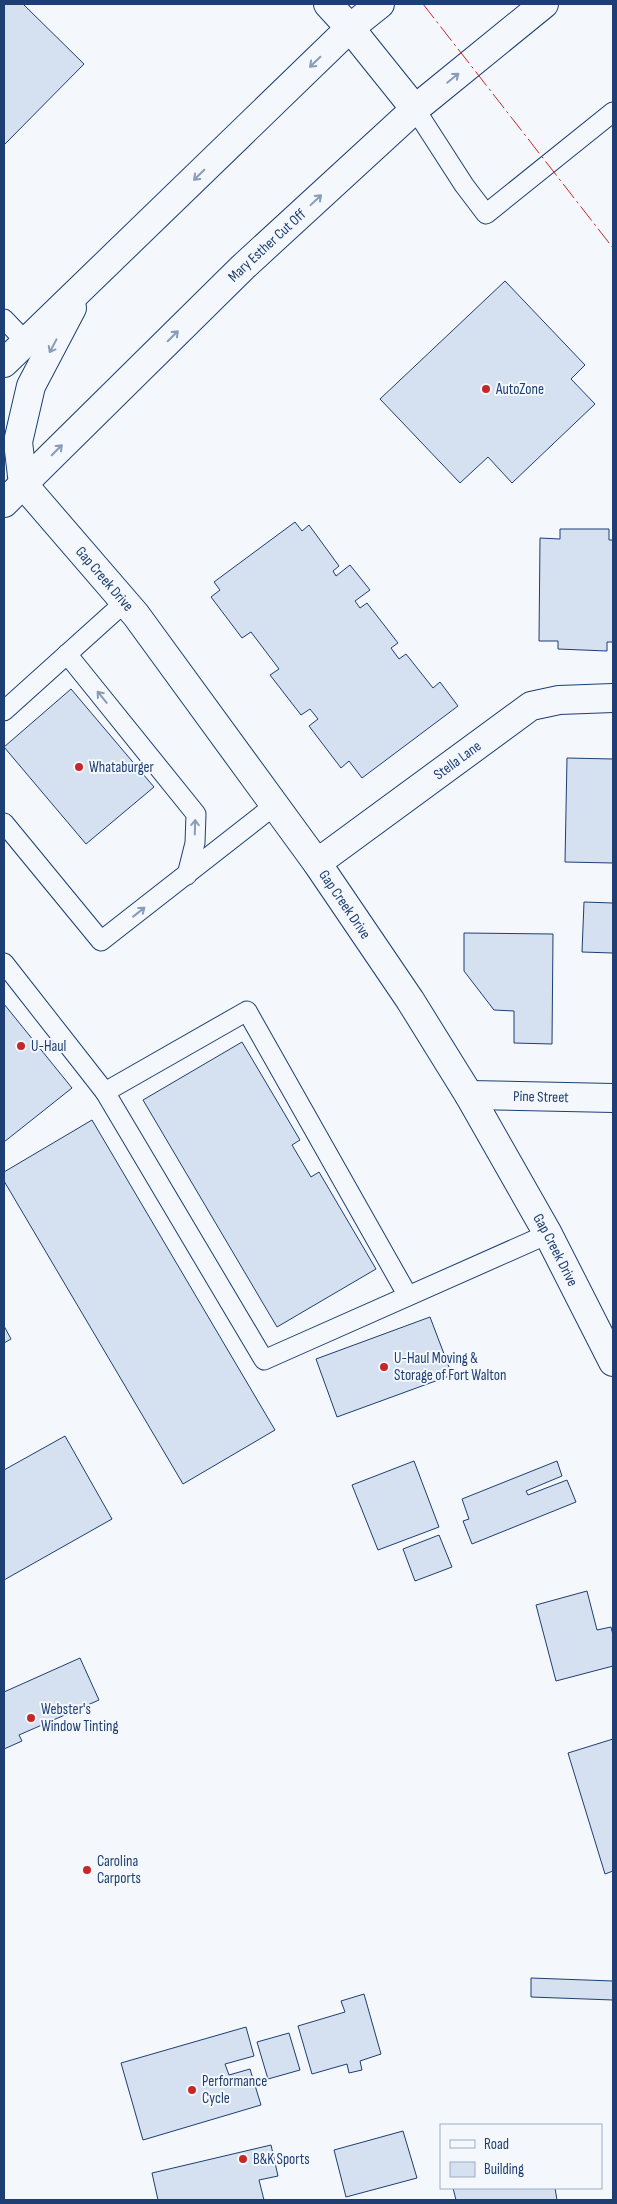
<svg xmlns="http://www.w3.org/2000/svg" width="617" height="2204" font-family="'Sofia Sans Condensed',sans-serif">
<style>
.building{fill:#d5e0f0;stroke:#1d3f73}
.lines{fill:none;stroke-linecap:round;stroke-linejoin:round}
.lane-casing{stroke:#1d3f73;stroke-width:21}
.street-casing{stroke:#1d3f73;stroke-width:30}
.secondary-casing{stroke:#1d3f73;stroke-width:30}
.primary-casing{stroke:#1d3f73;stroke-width:30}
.lane{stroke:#f4f7fb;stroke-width:19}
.street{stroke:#f4f7fb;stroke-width:28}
.secondary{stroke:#f4f7fb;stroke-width:28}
.primary{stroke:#f4f7fb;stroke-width:28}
.power{stroke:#c62828;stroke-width:1;stroke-dasharray:18 4 2.5 4;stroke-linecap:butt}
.oneway{stroke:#889bb7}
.poi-dot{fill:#c62828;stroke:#f4f7fb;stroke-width:2}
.labels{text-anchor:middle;stroke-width:4;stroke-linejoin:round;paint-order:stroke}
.street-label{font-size:15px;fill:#1d3f73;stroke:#f4f7fb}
.poi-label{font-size:15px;fill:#1d3f73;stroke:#f4f7fb;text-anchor:start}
</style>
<rect width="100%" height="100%" fill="#f4f7fb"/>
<g class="building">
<path d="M 4,4 L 23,4 L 84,64 L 4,145 Z"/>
<path d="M 505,281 L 585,365 L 571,379 L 595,404 L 512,483 L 488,457 L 460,483 L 380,399 Z"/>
<path d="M 295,522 L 302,531 L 309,525 L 339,566 L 333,571 L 336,576 L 350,565 L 370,590 L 355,601 L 360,608 L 367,603 L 398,643 L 391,648 L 399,659 L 406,654 L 433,688 L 440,682 L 458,706 L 362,778 L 349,761 L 341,768 L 309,726 L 318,719 L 310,709 L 301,715 L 270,675 L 279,669 L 251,632 L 242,638 L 211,597 L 220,590 L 214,582 Z"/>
<path d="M 560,529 L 609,529 L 609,540 L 613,540 L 613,642 L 607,642 L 607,651 L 558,649 L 558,641 L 539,641 L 540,538 L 560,539 Z"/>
<path d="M 71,689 L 154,787 L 86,844 L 4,747 Z"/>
<path d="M 567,758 L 613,759 L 613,863 L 565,862 Z"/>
<path d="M 584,902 L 613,903 L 613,953 L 582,952 Z"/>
<path d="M 464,933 L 553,934 L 552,1044 L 514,1043 L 514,1011 L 494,1010 L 464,971 Z"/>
<path d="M 4,1004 L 72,1088 L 4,1142 Z"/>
<path d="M 242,1042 L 300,1140 L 292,1145 L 311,1177 L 319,1172 L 376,1269 L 277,1327 L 143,1100 Z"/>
<path d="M 92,1120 L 275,1430 L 183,1484 L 4,1181 L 4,1172 Z"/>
<path d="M 430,1317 L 452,1375 L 337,1417 L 316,1359 Z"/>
<path d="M 4,1326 L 11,1339 L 4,1343 Z"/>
<path d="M 65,1436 L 112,1519 L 4,1580 L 4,1470 Z"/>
<path d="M 414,1461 L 439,1527 L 378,1550 L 352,1485 Z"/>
<path d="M 557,1461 L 562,1476 L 526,1491 L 528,1495 L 567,1480 L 576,1502 L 472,1544 L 463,1521 L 469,1519 L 462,1499 Z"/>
<path d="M 439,1535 L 452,1567 L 415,1581 L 403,1549 Z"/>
<path d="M 587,1591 L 597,1630 L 611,1627 L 613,1635 L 613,1666 L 556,1681 L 536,1605 Z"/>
<path d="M 80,1658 L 99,1700 L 19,1735 L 22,1741 L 4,1749 L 4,1692 Z"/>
<path d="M 613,1739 L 613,1871 L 605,1874 L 568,1753 Z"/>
<path d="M 531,1978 L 613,1981 L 613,2000 L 531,1997 Z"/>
<path d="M 364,1994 L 381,2054 L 360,2061 L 362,2070 L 349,2073 L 347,2064 L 312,2074 L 298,2026 L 345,2012 L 341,2001 Z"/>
<path d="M 246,2027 L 254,2056 L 225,2064 L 229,2075 L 250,2069 L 261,2105 L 143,2140 L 121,2063 Z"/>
<path d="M 289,2033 L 300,2070 L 268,2079 L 257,2042 Z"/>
<path d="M 403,2131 L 417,2178 L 346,2197 L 334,2150 Z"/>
<path d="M 271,2145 L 278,2176 L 259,2180 L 264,2200 L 158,2200 L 152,2173 Z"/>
<path d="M 453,2188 L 555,2188 L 557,2200 L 456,2200 Z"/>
</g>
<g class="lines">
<defs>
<g id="lane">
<path d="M 415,109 L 464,185 L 486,214 L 613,112"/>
<path d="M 4,319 L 26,342"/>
<path d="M 67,654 L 196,814 L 195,843 L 187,875"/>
<path d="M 4,711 L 125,602"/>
<path d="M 4,823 L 101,941 L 275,805"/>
<path d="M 4,963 L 105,1092"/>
<path d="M 408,1296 L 247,1011 L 105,1092 L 264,1360 L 548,1234"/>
</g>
<g id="street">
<path id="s1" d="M 23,484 L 136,615 L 317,863 L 410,1000 L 469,1095 L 548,1234 L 613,1362"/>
<path id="s2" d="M 317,863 L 531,706 L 559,700 L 613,698"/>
<path id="s3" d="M 469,1095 L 613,1098"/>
</g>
<path id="secondary" d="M 328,4 L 350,28 L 415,109"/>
<g id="primary">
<path d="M 4,363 L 350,28 L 380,4"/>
<path d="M 23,484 L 18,442 L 31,386 L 72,308"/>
<path id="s4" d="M 4,503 L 243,267 L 415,109 L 544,4"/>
</g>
</defs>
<use href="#lane" class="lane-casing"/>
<use href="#street" class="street-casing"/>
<use href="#secondary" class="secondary-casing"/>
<use href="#primary" class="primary-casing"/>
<use href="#lane" class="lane"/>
<use href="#street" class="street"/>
<use href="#secondary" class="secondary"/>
<use href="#primary" class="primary"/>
<path class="power" d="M 423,4 L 613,248"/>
</g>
<defs><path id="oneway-shaft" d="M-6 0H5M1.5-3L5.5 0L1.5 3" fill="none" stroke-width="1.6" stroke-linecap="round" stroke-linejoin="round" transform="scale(1.25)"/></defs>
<g class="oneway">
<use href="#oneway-shaft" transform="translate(315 62) rotate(136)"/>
<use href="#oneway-shaft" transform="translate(453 78) rotate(-39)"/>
<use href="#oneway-shaft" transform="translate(199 175) rotate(136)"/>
<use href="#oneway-shaft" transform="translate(316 200) rotate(-43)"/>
<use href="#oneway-shaft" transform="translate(173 336) rotate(-45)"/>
<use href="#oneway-shaft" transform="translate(53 346) rotate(118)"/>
<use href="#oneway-shaft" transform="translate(57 450) rotate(-45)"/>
<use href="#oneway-shaft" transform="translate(102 697) rotate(-129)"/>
<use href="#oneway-shaft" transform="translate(195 827) rotate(-88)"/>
<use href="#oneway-shaft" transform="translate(139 912) rotate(-38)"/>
</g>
<g class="poi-dot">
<circle cx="486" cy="389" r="5"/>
<circle cx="79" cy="767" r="5"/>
<circle cx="21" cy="1046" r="5"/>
<circle cx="384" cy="1367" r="5"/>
<circle cx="31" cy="1718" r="5"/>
<circle cx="87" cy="1870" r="5"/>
<circle cx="192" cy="2090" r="5"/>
<circle cx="243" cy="2159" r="5"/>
</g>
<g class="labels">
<g class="street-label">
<text dy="5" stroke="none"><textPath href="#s4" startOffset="368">Mary Esther Cut Off</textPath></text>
<text dy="5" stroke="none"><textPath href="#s1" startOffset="125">Gap Creek Drive</textPath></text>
<text dy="5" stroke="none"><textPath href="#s2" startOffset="174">Stella Lane</textPath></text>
<text dy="5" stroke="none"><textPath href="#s1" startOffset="530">Gap Creek Drive</textPath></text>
<text dy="5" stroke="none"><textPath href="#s3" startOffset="72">Pine Street</textPath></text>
<text dy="5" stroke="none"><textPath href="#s1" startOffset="935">Gap Creek Drive</textPath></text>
</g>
<g class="poi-label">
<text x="496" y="394">AutoZone</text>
<text x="89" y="772">Whataburger</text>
<text x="31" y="1051">U-Haul</text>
<text x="394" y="1363">U-Haul Moving &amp;<tspan x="394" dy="17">Storage of Fort Walton</tspan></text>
<text x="41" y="1714">Webster's<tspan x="41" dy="17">Window Tinting</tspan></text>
<text x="97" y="1866">Carolina<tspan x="97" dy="17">Carports</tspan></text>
<text x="202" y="2086">Performance<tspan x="202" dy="17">Cycle</tspan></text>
<text x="253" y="2164">B&amp;K Sports</text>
</g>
</g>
<rect width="617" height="2204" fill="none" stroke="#1d3f73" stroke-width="10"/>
<rect x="440" y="2124" width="162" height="65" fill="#f4f7fb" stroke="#9eadc5"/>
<rect x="450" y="2140" width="25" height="8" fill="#f4f7fb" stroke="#9eadc5"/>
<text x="484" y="2149" font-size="15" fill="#1d3f73">Road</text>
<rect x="450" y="2162" width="25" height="15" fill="#d5e0f0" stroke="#9eadc5"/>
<text x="484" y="2174" font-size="15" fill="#1d3f73">Building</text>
</svg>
